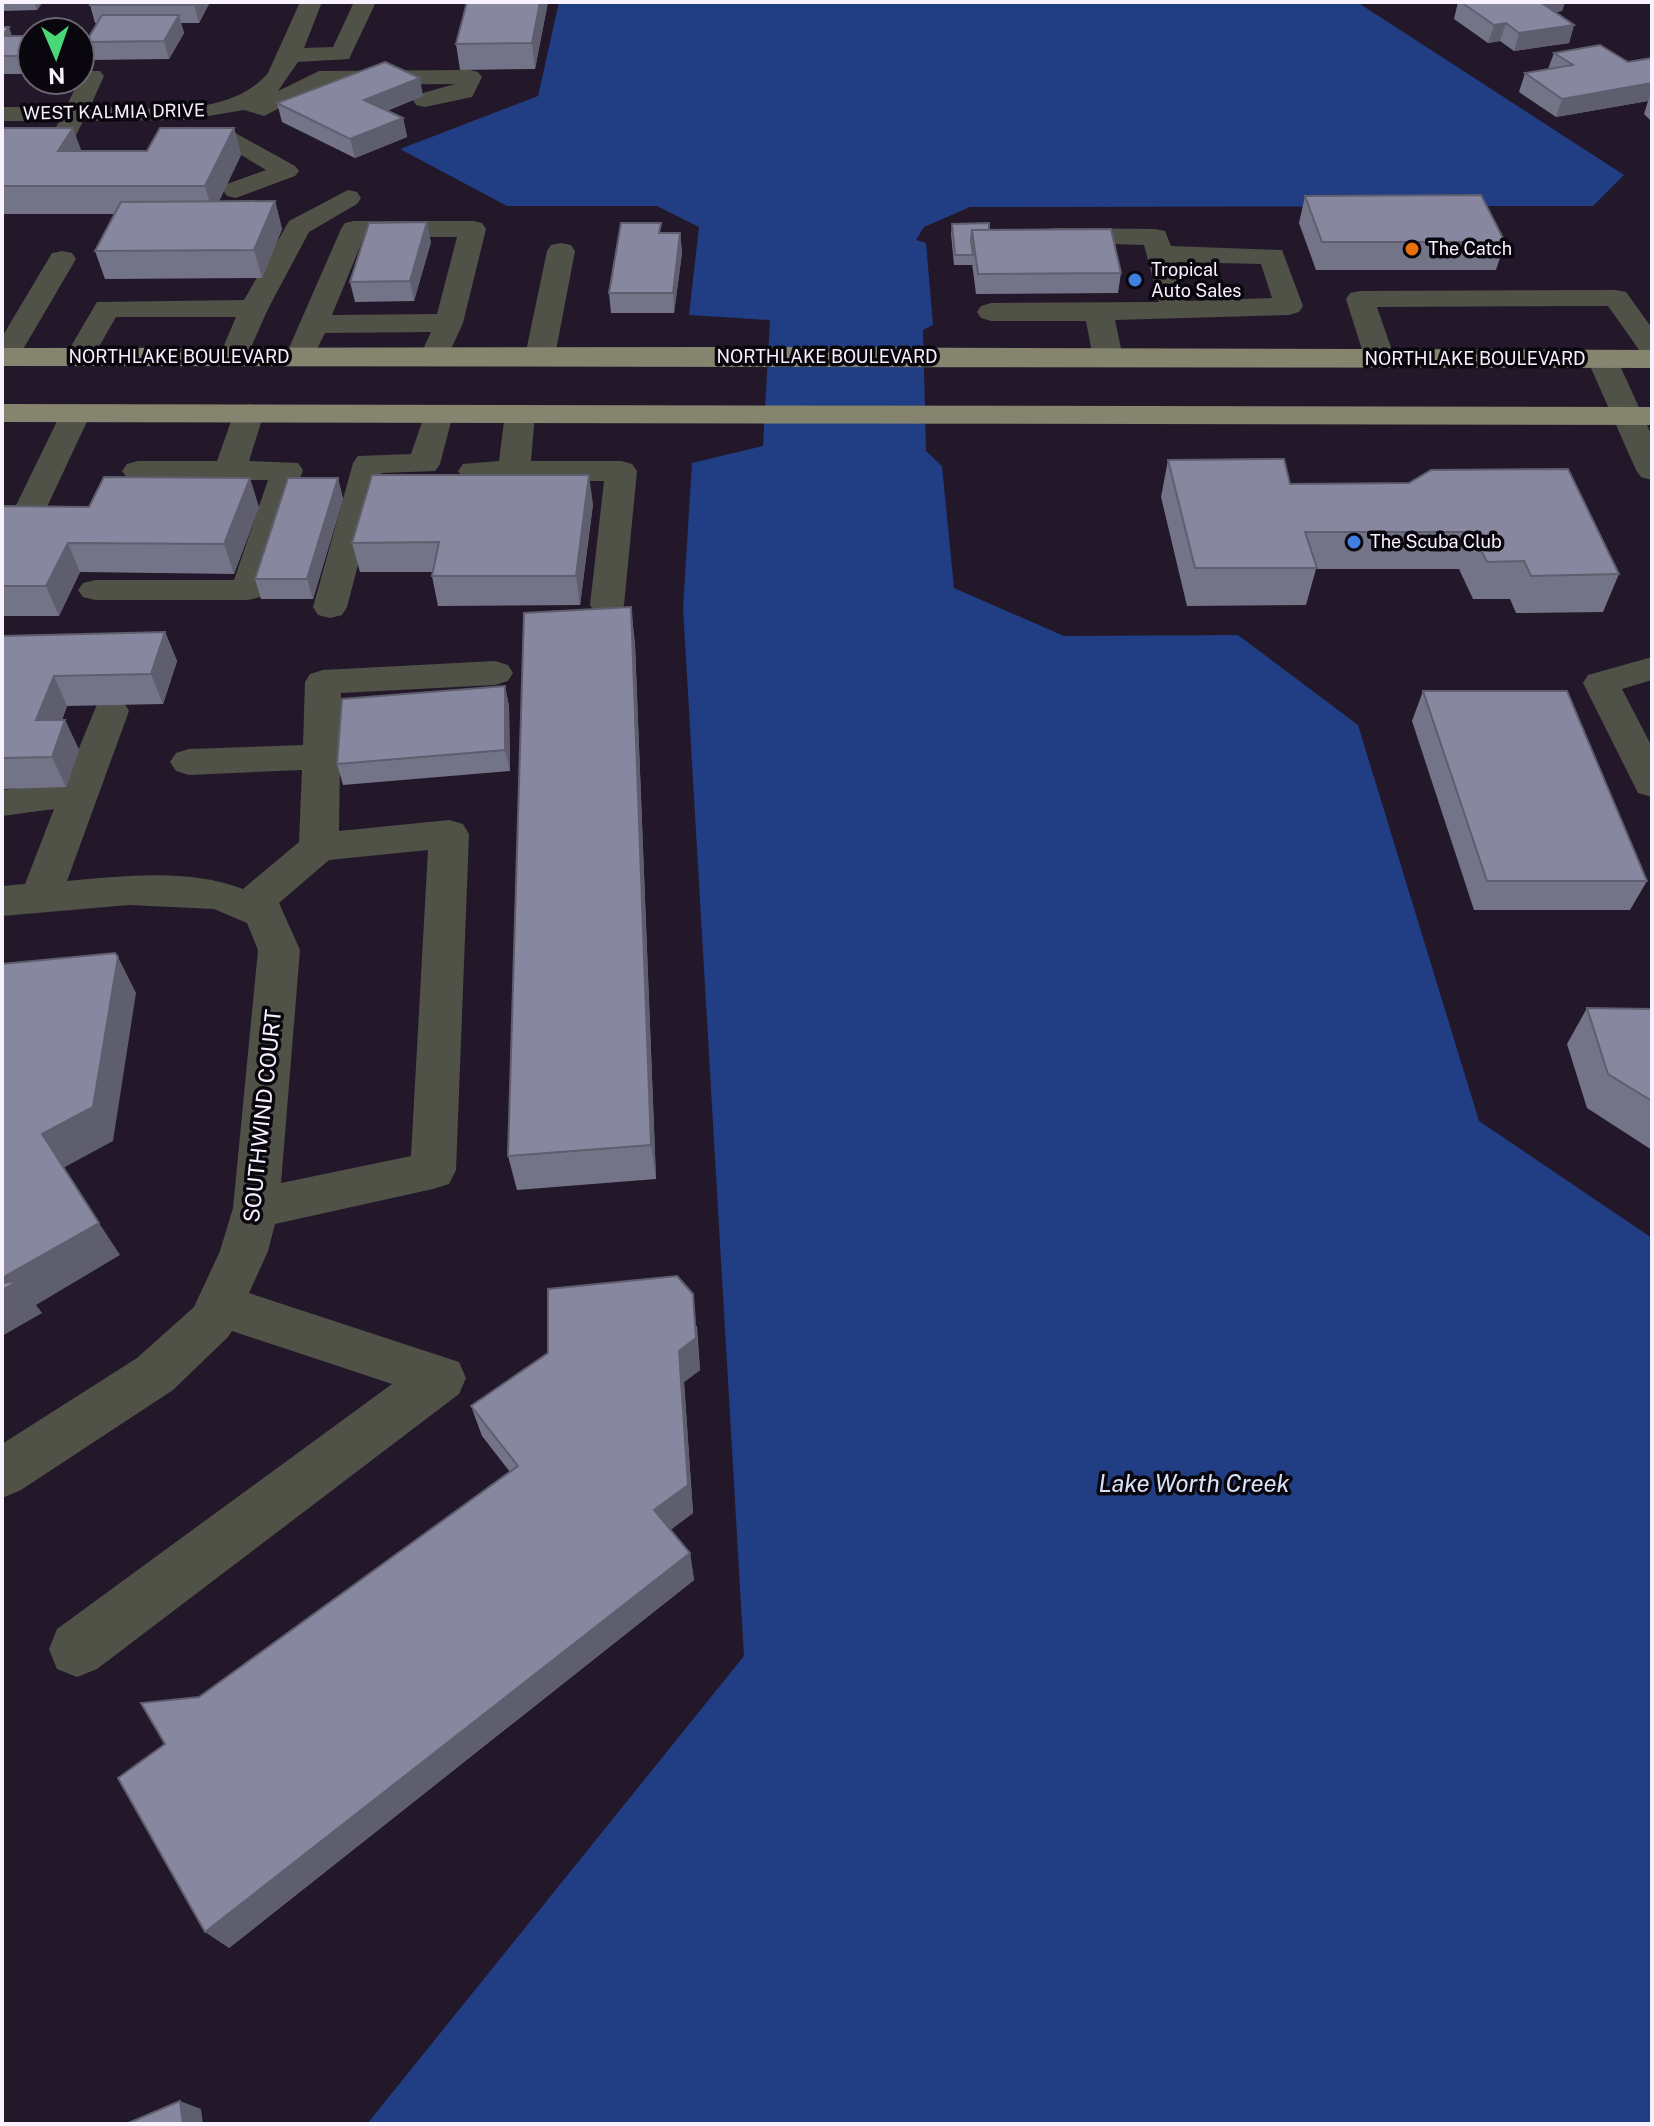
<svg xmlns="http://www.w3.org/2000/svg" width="1654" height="2126" font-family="'Public Sans',sans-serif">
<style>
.water{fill:#213d83}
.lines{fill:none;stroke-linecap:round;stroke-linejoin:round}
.minor{fill:#505147;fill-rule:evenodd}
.major{fill:#84846f;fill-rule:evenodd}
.wall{fill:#747489}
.shaded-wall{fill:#5e5e6f}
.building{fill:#87879f;stroke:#5e5e6f;stroke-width:2}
.food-dot{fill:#e8710a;stroke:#09060d;stroke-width:3}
.shop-dot{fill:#3f7fe0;stroke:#09060d;stroke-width:3}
.labels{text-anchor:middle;stroke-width:7;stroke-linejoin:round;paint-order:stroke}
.far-street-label{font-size:18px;fill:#f8f2ff;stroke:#09060d}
.far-poi-label{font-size:18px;fill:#f8f2ff;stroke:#09060d;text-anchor:start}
.street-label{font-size:22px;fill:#f8f2ff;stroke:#09060d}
.water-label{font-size:24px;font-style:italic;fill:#d9e3f8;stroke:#09060d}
</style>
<rect width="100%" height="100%" fill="#22182a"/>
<path class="water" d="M 559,2 L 1357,2 L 1624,175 L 1593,206 L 970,207 L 924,227 L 916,240 L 926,243 L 933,325 L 923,330 L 926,451 L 942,466 L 954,588 L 1064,636 L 1238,635 L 1358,725 L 1479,1121 L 1652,1238 L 1652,2124 L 367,2124 L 744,1656 L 683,608 L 692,463 L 763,446 L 770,320 L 689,315 L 699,227 L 657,206 L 507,206 L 400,149 L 538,96 Z"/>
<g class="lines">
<g class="minor">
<path d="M 300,2 L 322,2 L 304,48 L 333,47 L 354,2 L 376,2 L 349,59 L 298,62 L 278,91 L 319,71 L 470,70 L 478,72 L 482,77 L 472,97 L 425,107 L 416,105 L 413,100 L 416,95 L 455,84 L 324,85 L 264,116 L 244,110 L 185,120 L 83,121 L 72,144 L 54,144 L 51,139 L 59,121 L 2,121 L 2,107 L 66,107 L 84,71 L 100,71 L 104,76 L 90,107 C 146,107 228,120 268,73 Z"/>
<path d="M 230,130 L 295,166 L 299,171 L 295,176 L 236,198 L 227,196 L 223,190 L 227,184 L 266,170 L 225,145 L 169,144 L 166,139 L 169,134 Z"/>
<path d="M 348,190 L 357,192 L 361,198 L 357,204 L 309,232 L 268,309 L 244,363 L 234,366 L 224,363 L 219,357 L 236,317 L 116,317 L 89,364 L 79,367 L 69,364 L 64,358 L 97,302 L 244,300 L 289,221 Z"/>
<path d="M 354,221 L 473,221 L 482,223 L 486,229 L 463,323 L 445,362 L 435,365 L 425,362 L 420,356 L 431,332 L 325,333 L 310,363 L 300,366 L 290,363 L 285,357 L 341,229 L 345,223 ZM 364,237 L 457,237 L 437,314 L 332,315 Z"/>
<path d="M 1053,228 L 1155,229 L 1165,231 L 1171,246 L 1282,250 L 1303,306 L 1299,312 L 1289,315 L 1115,320 L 1123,358 L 1118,364 L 1108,367 L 1098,364 L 1093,358 L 1086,321 L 991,321 L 981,318 L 977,312 L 981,306 L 991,303 L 1159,302 L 1144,245 L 1043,242 L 1040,236 L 1043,230 ZM 1176,262 L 1261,264 L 1272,298 L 1187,301 Z"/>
<path d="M 561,243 L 571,245 L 575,251 L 555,356 L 550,362 L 540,365 L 530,362 L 525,356 L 547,251 L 551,245 Z"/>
<path d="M 62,251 L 72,253 L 76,259 L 15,363 L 2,365 L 2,337 L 52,253 Z"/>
<path d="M 1616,290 L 1626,292 L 1652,328 L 1652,357 L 1642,354 L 1608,306 L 1377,307 L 1395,359 L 1390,365 L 1380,368 L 1370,365 L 1365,359 L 1346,299 L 1350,293 L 1360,291 Z"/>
<path d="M 1602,350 L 1612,353 L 1617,359 L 1652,436 L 1652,480 L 1641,477 L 1636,470 L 1587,359 L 1592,353 Z"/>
<path d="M 76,404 L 87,407 L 91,413 L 38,526 L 34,533 L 22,536 L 10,533 L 6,526 L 61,413 L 65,407 Z"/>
<path d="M 249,404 L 260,407 L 264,413 L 249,461 L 298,463 L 303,470 L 260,597 L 248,600 L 95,600 L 83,597 L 78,590 L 83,583 L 95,580 L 234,580 L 268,480 L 138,481 L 127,478 L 122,471 L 127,464 L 138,461 L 217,461 L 234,413 L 238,407 Z"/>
<path d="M 438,405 L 449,408 L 453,414 L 440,464 L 435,471 L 382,473 L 347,607 L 342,615 L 330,618 L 318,615 L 313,607 L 353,463 L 358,456 L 411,454 L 427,408 Z"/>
<path d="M 520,405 L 531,408 L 535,414 L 531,461 L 621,461 L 632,464 L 637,471 L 624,605 L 619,613 L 607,616 L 595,613 L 590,605 L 604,481 L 474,481 L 463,478 L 458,471 L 463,464 L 499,461 L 505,414 L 509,408 Z"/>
<path d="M 1652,657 L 1652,680 L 1622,689 L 1652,747 L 1652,797 L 1638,793 L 1583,683 L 1588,675 Z"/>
<path d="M 495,661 L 508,665 L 513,673 L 508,681 L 495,685 L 341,693 L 339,831 L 449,820 L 463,824 L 469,834 L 456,1170 L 449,1184 L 433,1189 L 275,1224 L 268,1251 L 249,1293 L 459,1362 L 466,1378 L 459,1394 L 97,1669 L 77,1677 L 57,1669 L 49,1649 L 57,1629 L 392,1384 L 232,1331 L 228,1337 L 173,1390 L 21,1490 L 2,1498 L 2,1444 L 137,1358 L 194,1307 L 220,1251 L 233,1208 L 258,950 L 247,923 L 214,909 L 129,905 L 2,916 L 2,886 L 25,884 L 54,809 L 2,816 L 2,790 L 65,782 L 98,702 L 111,699 L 124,702 L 129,711 L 67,881 C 123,876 189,868 243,889 L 299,842 L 302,770 L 189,775 L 176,771 L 170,762 L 176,753 L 189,749 L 303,745 L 305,682 L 310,674 L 323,670 ZM 428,850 L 411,1156 L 281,1183 L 300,950 L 279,903 L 329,860 Z"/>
</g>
<g class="major">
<path d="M 729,347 L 1652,350 L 1652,368 L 2,366 L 2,348 Z"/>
<path d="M 2,404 L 1652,407 L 1652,425 L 2,422 Z"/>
</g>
</g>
<g class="wall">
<path d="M 2,2 L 53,2 L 52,3 L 42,3 L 37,10 L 2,11 Z"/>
<path d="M 210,2 L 199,23 L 181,23 L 184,33 L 169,59 L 92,60 L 86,42 L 97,23 L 95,23 L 90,5 Z"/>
<path d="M 467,2 L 548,2 L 535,69 L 460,70 L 456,44 Z"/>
<path d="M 1458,2 L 1565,2 L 1562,11 L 1556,12 L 1574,25 L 1569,43 L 1514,51 L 1500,41 L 1488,43 L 1454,19 Z"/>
<path d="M 2,27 L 12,36 L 32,36 L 32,74 L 2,74 Z"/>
<path d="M 1554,53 L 1628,62 L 1652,58 L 1652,122 L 1644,114 L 1648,101 L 1556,117 L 1519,92 L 1525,73 L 1548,69 Z"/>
<path d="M 423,96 L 387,111 L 403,118 L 407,137 L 355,158 L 282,122 L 277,103 Z"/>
<path d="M 2,128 L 81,151 L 147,151 L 234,128 L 241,155 L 219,201 L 275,201 L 282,229 L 262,278 L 105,279 L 95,251 L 115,214 L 2,214 Z"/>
<path d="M 1305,196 L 1505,242 L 1496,270 L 1316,270 L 1299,223 Z"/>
<path d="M 952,224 L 989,230 L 1121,273 L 1118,293 L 976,294 L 972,263 L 972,265 L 954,265 L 951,234 Z"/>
<path d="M 661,233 L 680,233 L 682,253 L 674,313 L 611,313 L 609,293 Z"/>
<path d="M 431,242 L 414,301 L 355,302 L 350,282 Z"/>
<path d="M 1168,460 L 1290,484 L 1409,483 L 1619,574 L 1603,612 L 1516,613 L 1510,599 L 1473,599 L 1459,569 L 1316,569 L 1306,605 L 1187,606 L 1161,497 Z"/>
<path d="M 338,478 L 343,499 L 313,599 L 261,599 L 255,579 Z"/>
<path d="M 593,504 L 580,605 L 438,606 L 432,576 L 433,572 L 360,572 L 352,543 Z"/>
<path d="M 2,506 L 259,507 L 234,574 L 80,572 L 59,616 L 2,616 Z"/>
<path d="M 631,607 L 635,645 L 656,1179 L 517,1190 L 508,1156 Z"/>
<path d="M 165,632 L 177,661 L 163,704 L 67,706 L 62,720 L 65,720 L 79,750 L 66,787 L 2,789 L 2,636 Z"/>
<path d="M 505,686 L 509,707 L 510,771 L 343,785 L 337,764 Z"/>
<path d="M 1423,691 L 1647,881 L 1630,910 L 1474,910 L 1412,721 Z"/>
<path d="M 1587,1008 L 1652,1009 L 1652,1150 L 1587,1108 L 1567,1044 Z"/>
<path d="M 697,1326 L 700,1370 L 684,1382 L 693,1513 L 670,1530 L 690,1553 L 694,1580 L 229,1948 L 165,1744 L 199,1697 L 510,1472 L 482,1436 L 471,1406 Z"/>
</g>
<g class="shaded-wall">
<path d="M 34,2 L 42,2 L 42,3 L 37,10 Z"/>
<path d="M 196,2 L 210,2 L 199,23 L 194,5 Z"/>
<path d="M 540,2 L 548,2 L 535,69 L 532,43 Z"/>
<path d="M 1534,2 L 1565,2 L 1562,11 L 1529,16 Z"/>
<path d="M 179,15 L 184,33 L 169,59 L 164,41 Z"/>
<path d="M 1506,23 L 1500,41 L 1488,43 L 1494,25 Z"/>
<path d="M 1574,25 L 1569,43 L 1514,51 L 1519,33 Z"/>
<path d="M 9,27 L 15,45 L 2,36 Z"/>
<path d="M 420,78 L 423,96 L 368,118 L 364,100 Z"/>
<path d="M 1652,83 L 1652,91 L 1648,101 L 1556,117 L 1562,99 Z"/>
<path d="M 403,118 L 407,137 L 355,158 L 350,139 Z"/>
<path d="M 73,128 L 83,155 L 58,151 Z"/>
<path d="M 234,128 L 241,155 L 213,214 L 205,186 Z"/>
<path d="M 275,201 L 282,229 L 262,278 L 254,250 Z"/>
<path d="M 427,222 L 431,242 L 414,301 L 410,281 Z"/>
<path d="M 680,233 L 682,253 L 674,313 L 673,293 Z"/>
<path d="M 589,475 L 593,504 L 580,605 L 576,576 Z"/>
<path d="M 250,478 L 259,507 L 234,574 L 224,544 Z"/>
<path d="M 338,478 L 343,499 L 313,599 L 307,579 Z"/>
<path d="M 68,543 L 80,572 L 59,616 L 46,586 Z"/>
<path d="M 631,607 L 635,645 L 656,1179 L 651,1145 Z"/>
<path d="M 165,632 L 177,661 L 163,704 L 151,674 Z"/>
<path d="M 54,676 L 67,706 L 51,750 L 36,720 Z"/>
<path d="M 505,686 L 509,707 L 510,771 L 505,750 Z"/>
<path d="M 65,720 L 79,750 L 66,787 L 52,757 Z"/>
<path d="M 118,957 L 136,993 L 113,1141 L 63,1168 L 42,1134 Z"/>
<path d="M 99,1223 L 120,1255 L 36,1305 L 42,1313 L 2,1336 L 2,1278 Z"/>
<path d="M 693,1294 L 700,1370 L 684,1382 L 693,1513 L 660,1538 L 654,1510 L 679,1351 Z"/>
<path d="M 690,1553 L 694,1580 L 229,1948 L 205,1932 Z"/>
<path d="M 180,2101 L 201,2109 L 203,2124 L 183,2124 Z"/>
</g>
<g class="building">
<path d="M 92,2 L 196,2 L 194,5 L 90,5 Z"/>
<path d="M 467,2 L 540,2 L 532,43 L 456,44 Z"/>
<path d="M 1461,2 L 1540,2 L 1574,25 L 1519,33 L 1506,23 L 1494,25 Z"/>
<path d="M 102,15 L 179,15 L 164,41 L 86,42 Z"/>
<path d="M 2,27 L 9,27 L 2,36 L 32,36 L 31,56 L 2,56 Z"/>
<path d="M 1600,45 L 1628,62 L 1652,58 L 1652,83 L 1562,99 L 1525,73 L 1573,65 L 1554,53 Z"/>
<path d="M 385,62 L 420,78 L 364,100 L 403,118 L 350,139 L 277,103 Z"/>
<path d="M 2,128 L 73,128 L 58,151 L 147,151 L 160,128 L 234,128 L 205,186 L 2,186 Z"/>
<path d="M 1481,195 L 1505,242 L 1322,242 L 1305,196 Z"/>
<path d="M 275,201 L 254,250 L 95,251 L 121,202 Z"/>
<path d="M 427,222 L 410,281 L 350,282 L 369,223 Z"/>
<path d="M 621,223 L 661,223 L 659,233 L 680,233 L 673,293 L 609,293 Z"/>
<path d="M 989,223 L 989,230 L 972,230 L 971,240 L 973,255 L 955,255 L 952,224 Z"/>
<path d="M 1111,229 L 1121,273 L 978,274 L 972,230 Z"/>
<path d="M 1284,459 L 1290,484 L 1409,483 L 1431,470 L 1568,469 L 1619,574 L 1531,576 L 1524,561 L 1487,562 L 1472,532 L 1305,532 L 1317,568 L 1195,568 L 1168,460 Z"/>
<path d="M 372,475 L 589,475 L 576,576 L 432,576 L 439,542 L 352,543 Z"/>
<path d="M 104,477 L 250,478 L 224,544 L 68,543 L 46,586 L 2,586 L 2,506 L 89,507 Z"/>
<path d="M 288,478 L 338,478 L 307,579 L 255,579 Z"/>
<path d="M 631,607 L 651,1145 L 508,1156 L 524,613 Z"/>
<path d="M 165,632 L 151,674 L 54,676 L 36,720 L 65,720 L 52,757 L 2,758 L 2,636 Z"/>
<path d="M 505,686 L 505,750 L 337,764 L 342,699 Z"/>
<path d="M 1423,691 L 1567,691 L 1647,881 L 1487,881 Z"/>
<path d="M 115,953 L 118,957 L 93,1107 L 42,1134 L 99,1223 L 2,1278 L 2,964 Z"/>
<path d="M 1587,1008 L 1652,1009 L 1652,1101 L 1608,1074 Z"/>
<path d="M 677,1276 L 693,1294 L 696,1338 L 679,1351 L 688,1485 L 654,1510 L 690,1553 L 205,1932 L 118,1778 L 165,1744 L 141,1703 L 199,1697 L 518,1466 L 471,1406 L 548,1353 L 548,1289 Z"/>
<path d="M 18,1281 L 2,1290 L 2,1283 Z"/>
<path d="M 180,2101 L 183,2124 L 126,2124 Z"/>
</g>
<circle class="food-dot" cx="1412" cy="249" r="8"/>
<g class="shop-dot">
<circle cx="1135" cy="280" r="8"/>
<circle cx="1354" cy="542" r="8"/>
</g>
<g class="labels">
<g class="far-street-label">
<text transform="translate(114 112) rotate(-1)" y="6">WEST KALMIA DRIVE</text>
<text x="179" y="363">NORTHLAKE BOULEVARD</text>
<text x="827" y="363">NORTHLAKE BOULEVARD</text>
<text x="1475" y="365">NORTHLAKE BOULEVARD</text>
</g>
<g class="far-poi-label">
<text x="1428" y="255">The Catch</text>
<text x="1151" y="276">Tropical<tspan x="1151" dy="21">Auto Sales</tspan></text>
<text x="1370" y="548">The Scuba Club</text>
</g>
<g class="street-label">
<text transform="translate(262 1116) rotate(-84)" y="8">SOUTHWIND COURT</text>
</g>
<g class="water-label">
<text x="1194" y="1492">Lake Worth Creek</text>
</g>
</g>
<rect width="1654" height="2126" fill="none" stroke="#f8f2ff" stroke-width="8"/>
<g transform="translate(56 56) rotate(178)"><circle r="38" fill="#09060d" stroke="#69646e" stroke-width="2"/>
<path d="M0-6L14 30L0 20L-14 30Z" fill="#49d778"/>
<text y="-12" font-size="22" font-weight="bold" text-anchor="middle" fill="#f8f2ff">N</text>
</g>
</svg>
